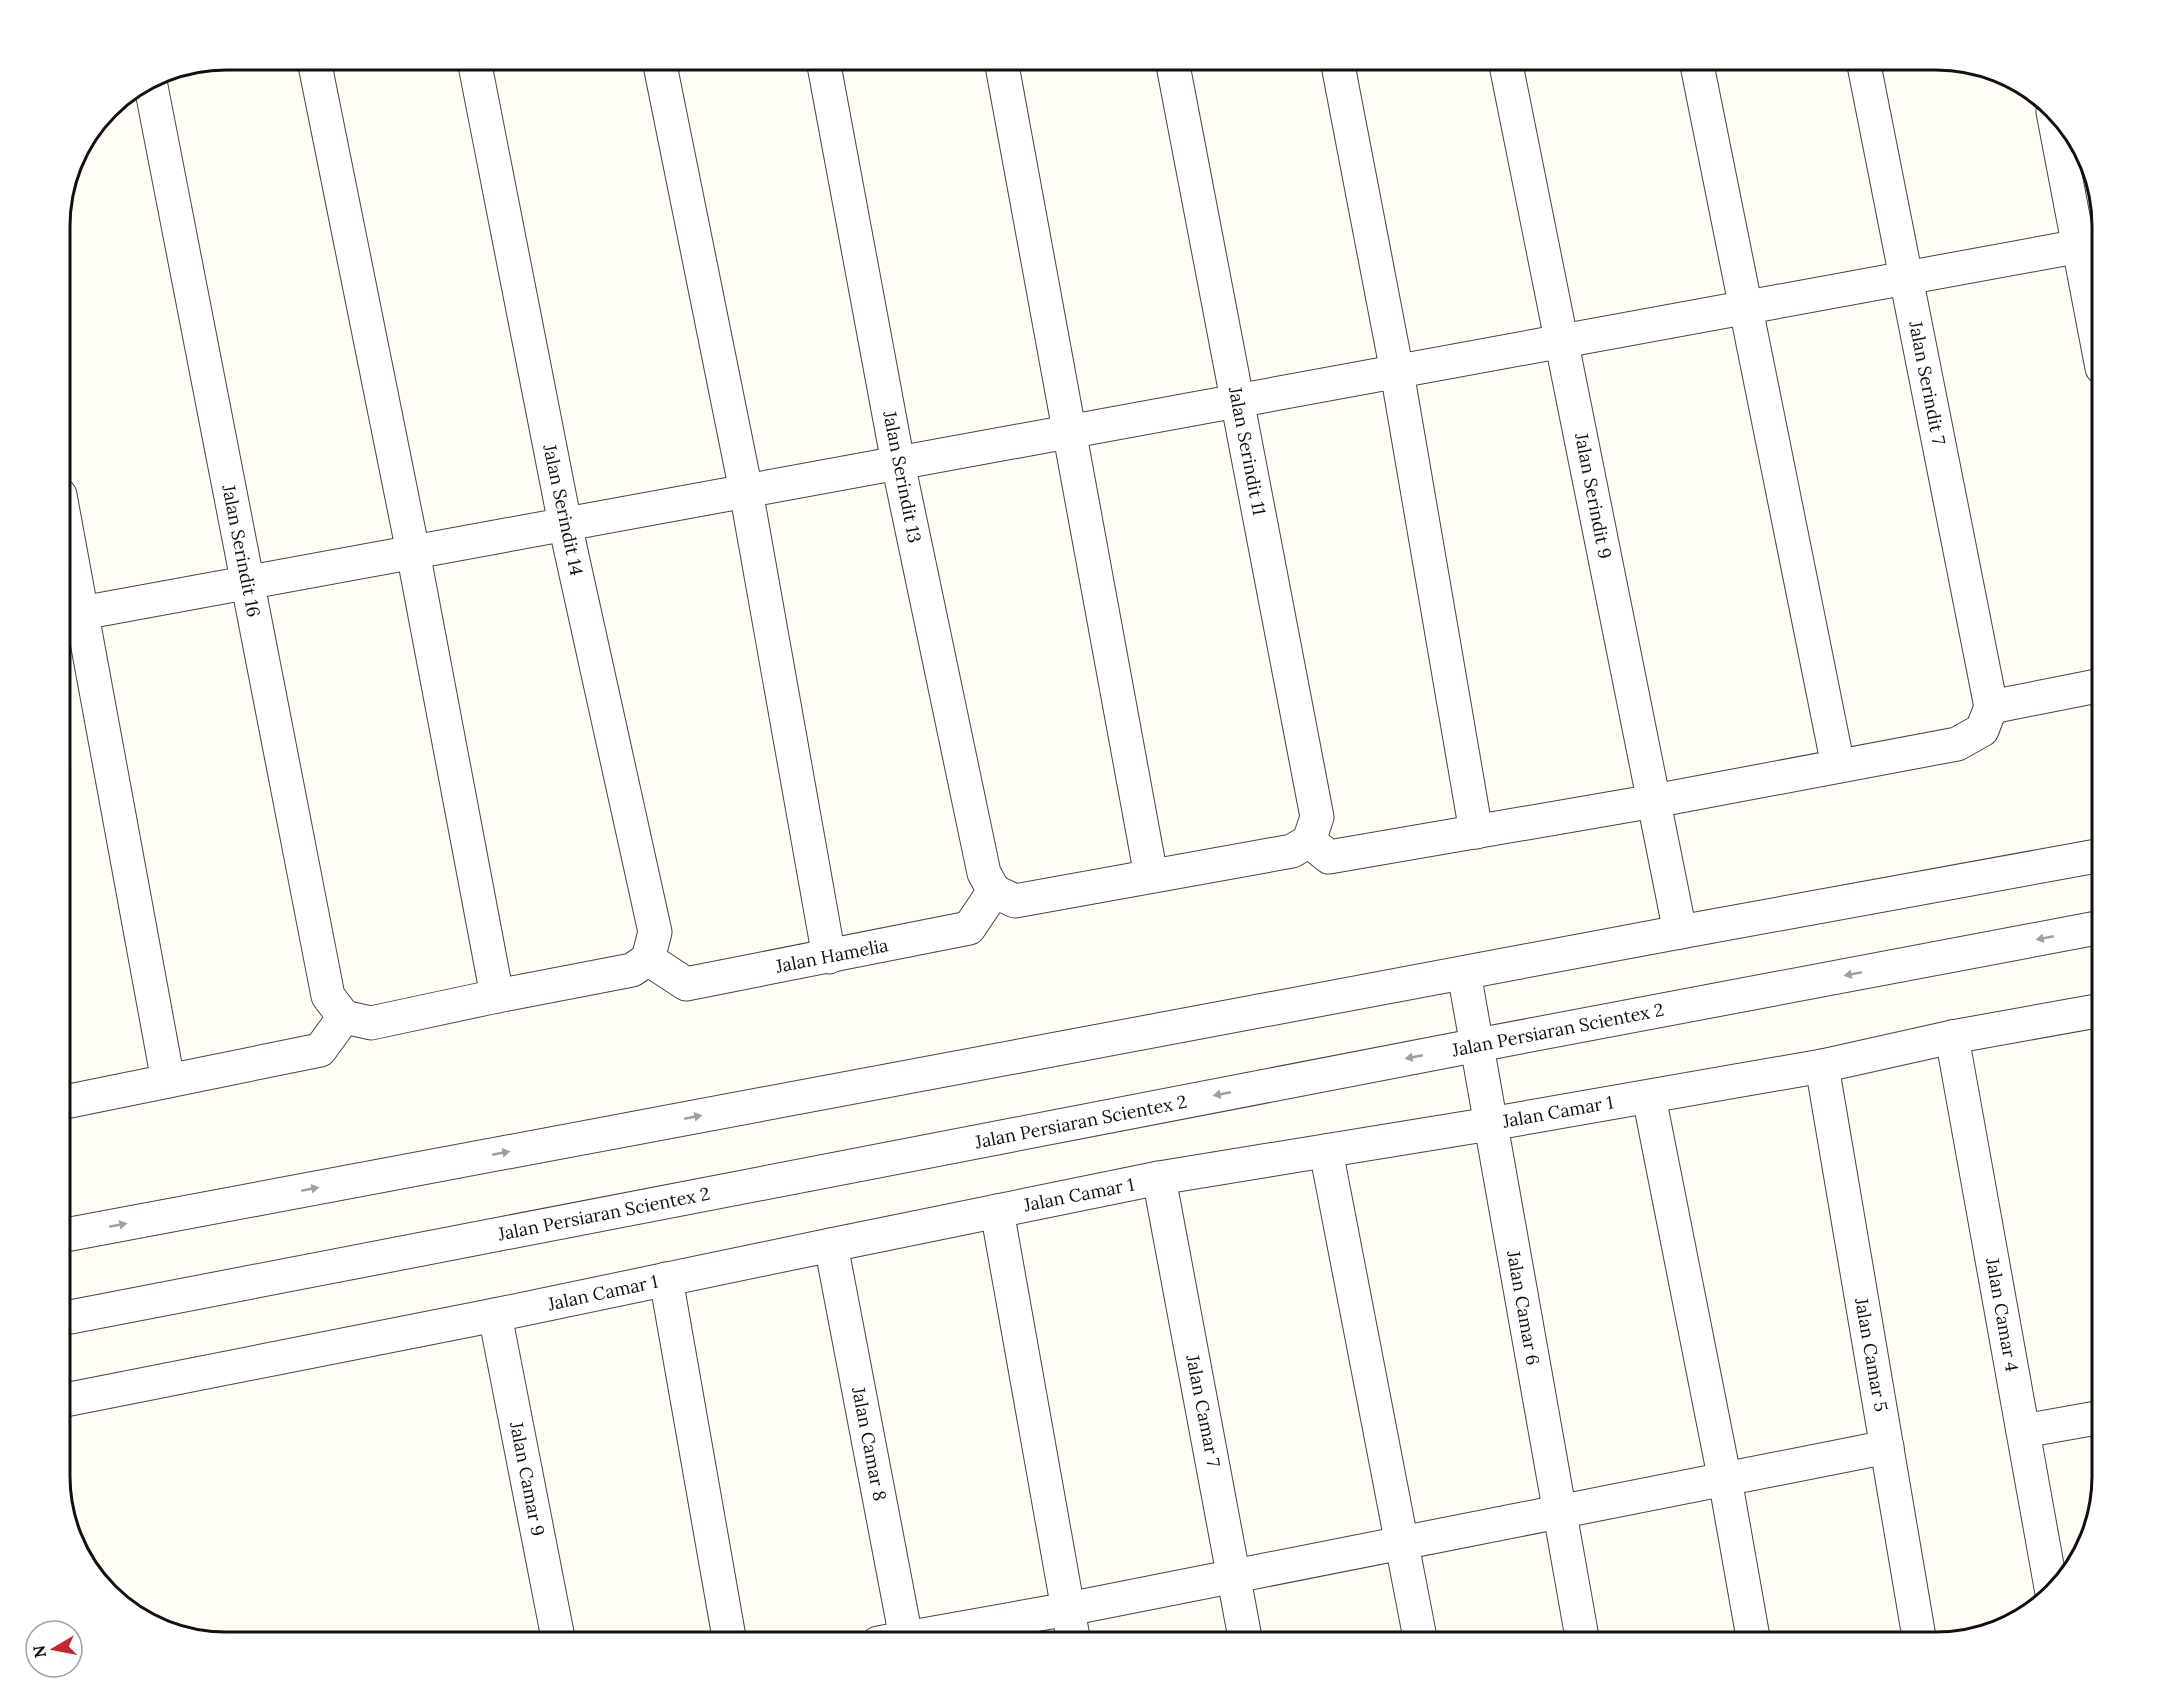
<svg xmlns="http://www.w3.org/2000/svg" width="2162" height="1703" font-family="Lora,serif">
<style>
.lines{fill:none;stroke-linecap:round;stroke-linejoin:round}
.minor-casing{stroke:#444;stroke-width:35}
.minor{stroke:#fff;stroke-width:33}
.oneway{fill:#a0a0a0}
.labels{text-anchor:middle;stroke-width:6;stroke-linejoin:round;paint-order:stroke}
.street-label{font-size:18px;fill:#111;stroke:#fff}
.rim{fill:none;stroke:#111;stroke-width:3}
</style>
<rect width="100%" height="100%" fill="#fffdf5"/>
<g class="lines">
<defs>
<g id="minor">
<path d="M 314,60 L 413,552 L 497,996"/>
<path d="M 474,60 L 565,524 L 655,932 L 648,959"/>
<path d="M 659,60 L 746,491 L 829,957"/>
<path d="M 823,60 L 898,463 L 984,873 L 994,891"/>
<path d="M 1001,60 L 1151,876"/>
<path d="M 1172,60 L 1317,817 L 1309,841"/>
<path d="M 1337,60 L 1397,372 L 1476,832"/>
<path d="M 1505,60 L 1680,932"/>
<path d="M 1696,60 L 1838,766"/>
<path d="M 1863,60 L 1991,707"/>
<path d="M 150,81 L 328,996 L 344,1017"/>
<path d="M 2053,112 L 2102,368"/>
<path d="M 60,495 L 168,1081"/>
<path d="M 60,617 L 2102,242"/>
<path d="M 1991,707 L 2102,685"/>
<path d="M 1309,841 L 1329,857 L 1654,801 L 1957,744 L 1982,730 L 1991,707"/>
<path d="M 994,891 L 1015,901 L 1292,851 L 1309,841"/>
<path d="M 648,959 L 686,984 L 969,928 L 994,891"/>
<path d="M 1464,973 L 1583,1643"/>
<path d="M 344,1017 L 371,1023 L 497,996 L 632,970 L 648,959"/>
<path d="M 1952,1037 L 2052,1593"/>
<path d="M 1822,1066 L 1920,1643"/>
<path d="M 1649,1097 L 1728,1496 L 1754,1643"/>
<path d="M 60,1103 L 320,1050 L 344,1017"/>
<path d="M 1326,1151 L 1421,1643"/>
<path d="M 1159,1178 L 1246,1643"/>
<path d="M 997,1211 L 1074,1643"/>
<path d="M 60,1236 L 1680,932 L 2102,855"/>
<path d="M 831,1245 L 907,1643"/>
<path d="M 666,1279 L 730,1643"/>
<path d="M 495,1315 L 559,1643"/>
<path d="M 60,1319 L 1478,1045 L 2102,927"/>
<path d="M 60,1401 L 495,1315 L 831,1245 L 1159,1178 L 1490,1124 L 1822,1066 L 1952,1037 L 2102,1010"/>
<path d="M 2023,1431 L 2102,1417"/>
<path d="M 878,1643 L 1068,1609 L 1887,1447"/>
</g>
</defs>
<use href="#minor" class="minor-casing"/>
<use href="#minor" class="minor"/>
</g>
<defs><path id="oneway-solid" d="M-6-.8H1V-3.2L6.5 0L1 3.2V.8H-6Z" transform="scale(1.5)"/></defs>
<g class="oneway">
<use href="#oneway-solid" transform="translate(2045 938) rotate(169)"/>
<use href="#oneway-solid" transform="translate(1853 974) rotate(169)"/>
<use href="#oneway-solid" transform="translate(1414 1057) rotate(169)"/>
<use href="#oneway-solid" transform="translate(1222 1094) rotate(169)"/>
<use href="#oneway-solid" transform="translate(693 1117) rotate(-11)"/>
<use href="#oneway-solid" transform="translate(501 1153) rotate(-11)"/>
<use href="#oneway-solid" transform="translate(310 1189) rotate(-11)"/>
<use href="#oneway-solid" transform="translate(118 1225) rotate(-11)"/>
</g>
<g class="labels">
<g class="street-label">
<text transform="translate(1927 383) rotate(79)" y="6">Jalan Serindit 7</text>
<text transform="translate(1247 451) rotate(79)" y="6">Jalan Serindit 11</text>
<text transform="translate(902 477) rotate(79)" y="6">Jalan Serindit 13</text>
<text transform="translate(1593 496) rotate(79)" y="6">Jalan Serindit 9</text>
<text transform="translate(563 510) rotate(78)" y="6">Jalan Serindit 14</text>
<text transform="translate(241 551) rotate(79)" y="6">Jalan Serindit 16</text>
<text transform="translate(832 956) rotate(-11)" y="6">Jalan Hamelia</text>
<text transform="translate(1558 1030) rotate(-11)" y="6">Jalan Persiaran Scientex 2</text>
<text transform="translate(1558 1112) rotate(-10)" y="6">Jalan Camar 1</text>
<text transform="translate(1081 1122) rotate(-11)" y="6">Jalan Persiaran Scientex 2</text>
<text transform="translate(1079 1195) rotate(-11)" y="6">Jalan Camar 1</text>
<text transform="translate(604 1214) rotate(-11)" y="6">Jalan Persiaran Scientex 2</text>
<text transform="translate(603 1293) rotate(-12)" y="6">Jalan Camar 1</text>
<text transform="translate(1523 1308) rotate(80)" y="6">Jalan Camar 6</text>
<text transform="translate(2002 1315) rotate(80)" y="6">Jalan Camar 4</text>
<text transform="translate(1871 1355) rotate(80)" y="6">Jalan Camar 5</text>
<text transform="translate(1203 1411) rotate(79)" y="6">Jalan Camar 7</text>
<text transform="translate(869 1444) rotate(79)" y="6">Jalan Camar 8</text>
<text transform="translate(527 1479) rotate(79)" y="6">Jalan Camar 9</text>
</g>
</g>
<path d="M0 0H2162V1703H0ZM226 70H1936A156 156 0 0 1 2092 226V1476A156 156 0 0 1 1936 1632H226A156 156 0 0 1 70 1476V226A156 156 0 0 1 226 70Z" fill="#fff" fill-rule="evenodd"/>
<path class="rim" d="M226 70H1936A156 156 0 0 1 2092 226V1476A156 156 0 0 1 1936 1632H226A156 156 0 0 1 70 1476V226A156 156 0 0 1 226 70Z"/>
<g transform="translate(54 1649) rotate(260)"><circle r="28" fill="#ffffff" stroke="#a0a0a0" stroke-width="1.5"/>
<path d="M0-4.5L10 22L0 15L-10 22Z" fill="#c4262e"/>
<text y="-9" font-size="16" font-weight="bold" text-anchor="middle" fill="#111111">N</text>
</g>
</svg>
